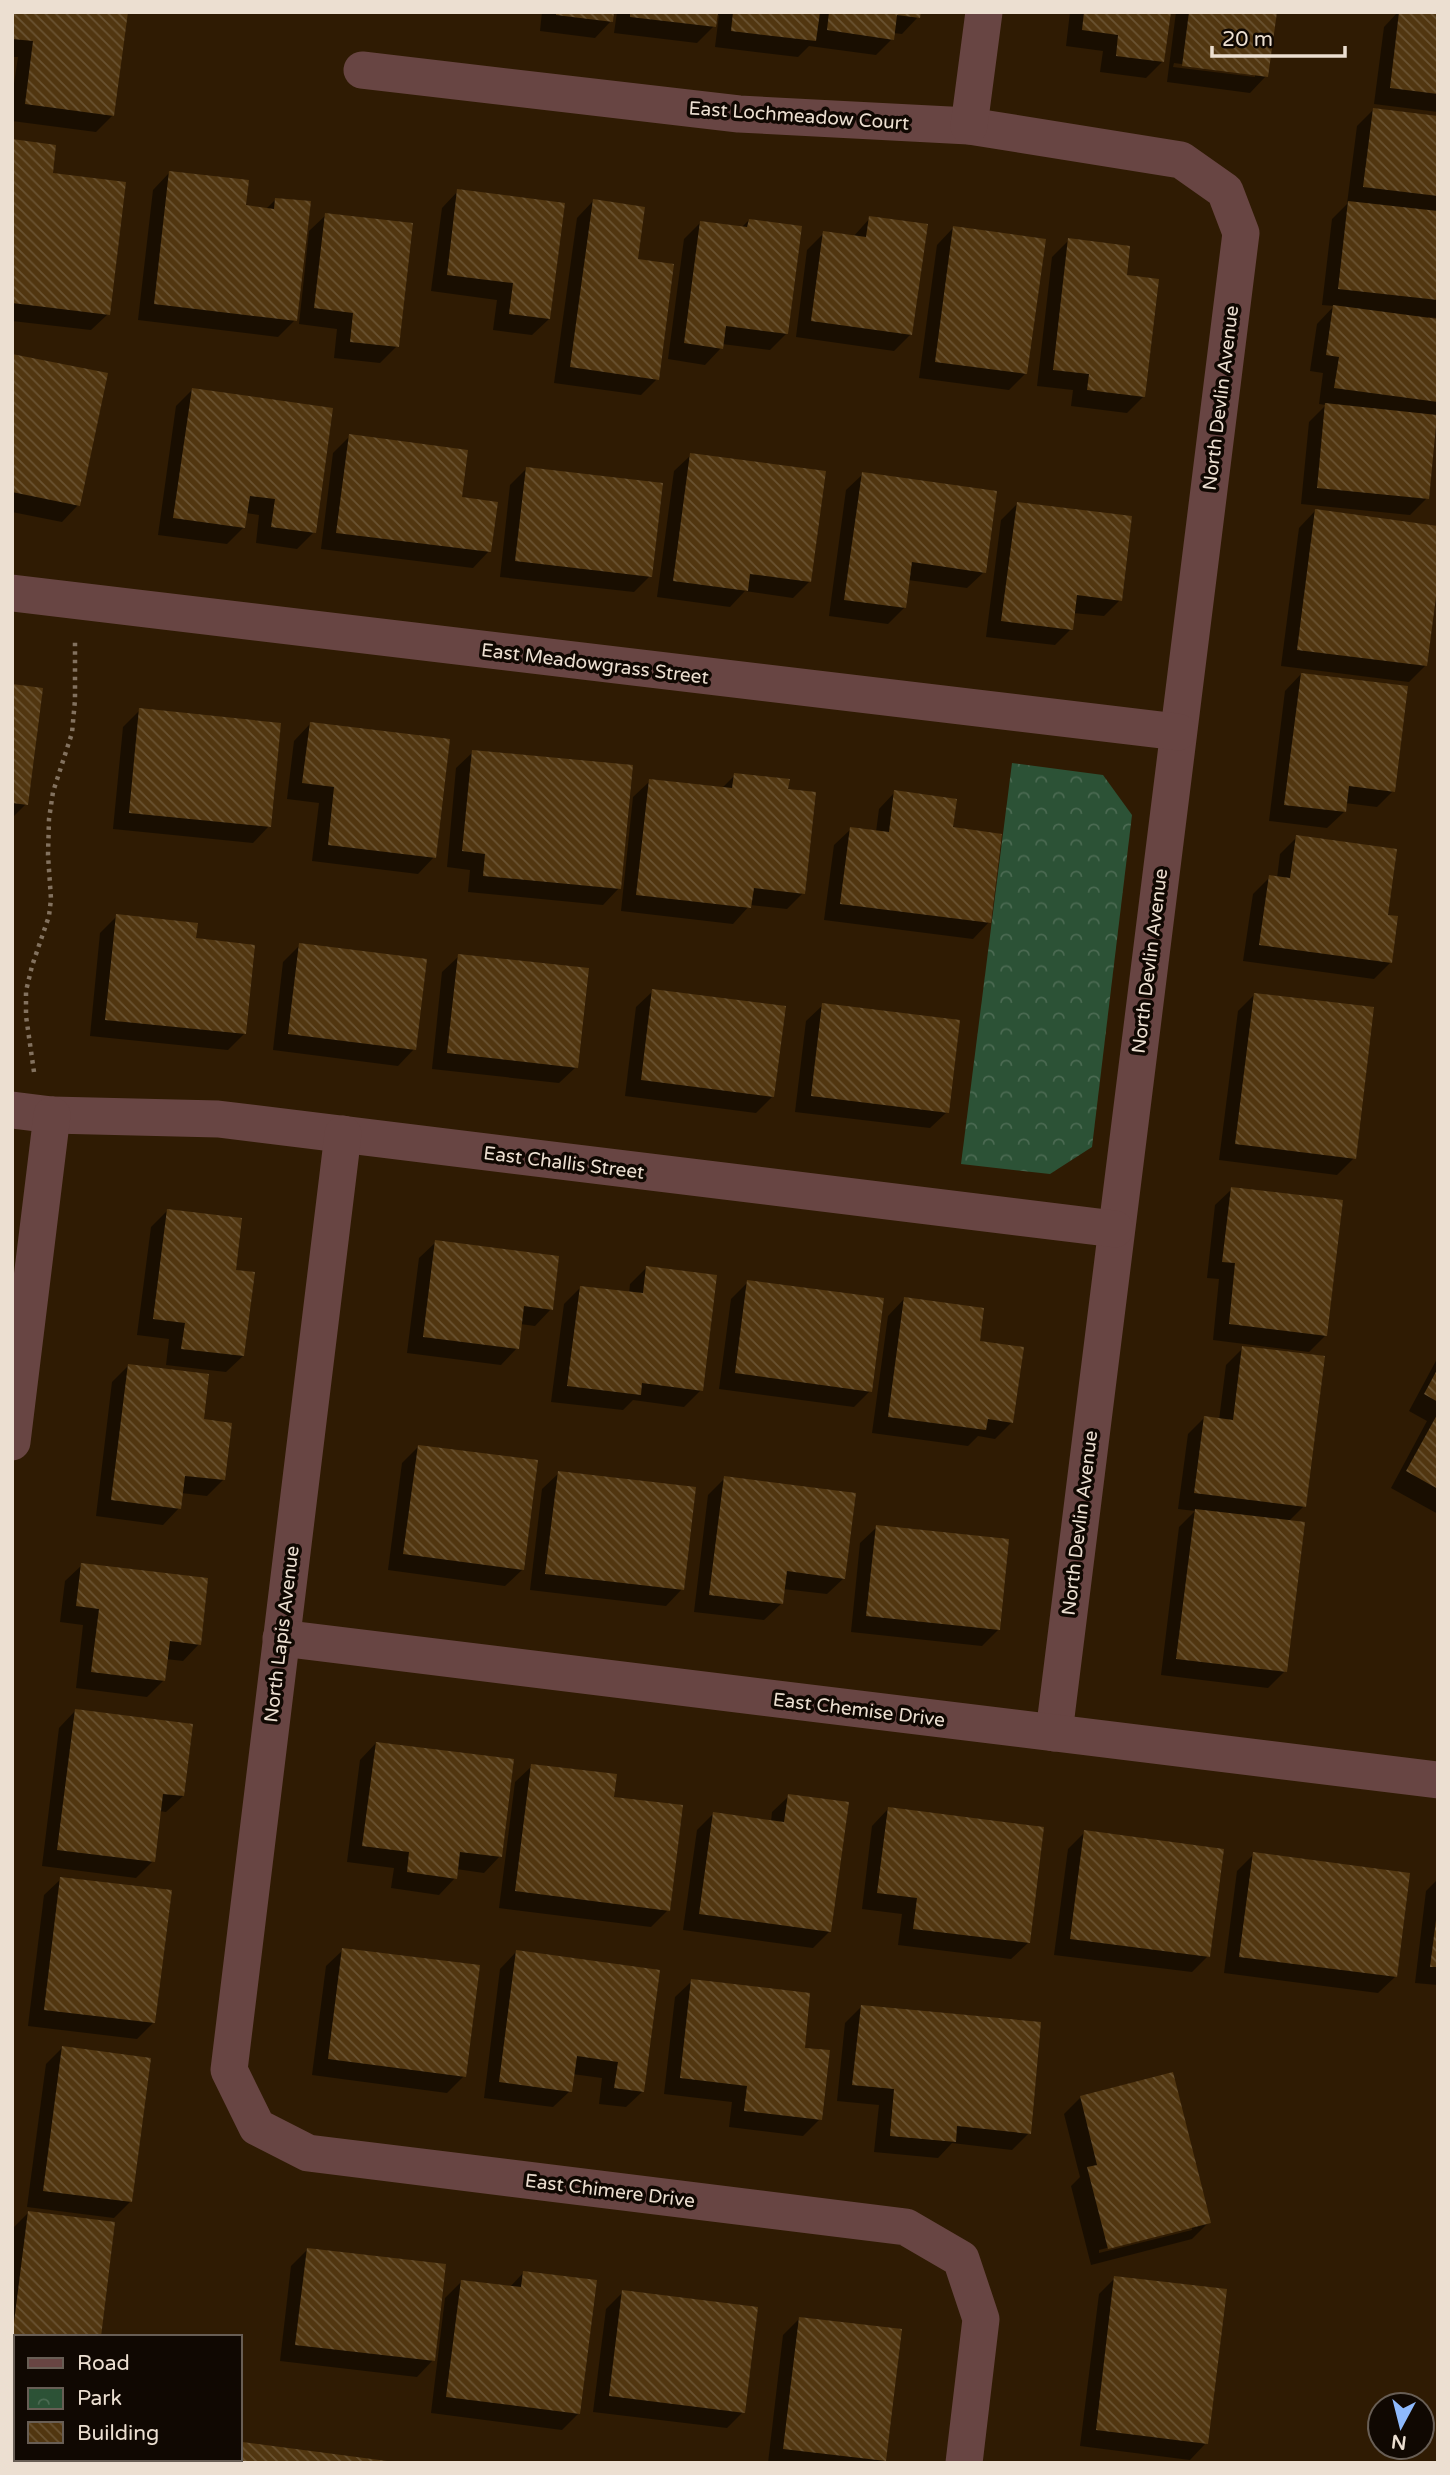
<svg xmlns="http://www.w3.org/2000/svg" width="1450" height="2475" font-family="'Varela Round',sans-serif">
<style>
.park{fill:url(#park-crowns)}
.shadow{fill:#0007;fill-rule:evenodd}
.building{fill:url(#building-back-hatch)}
.lines{fill:none;stroke-linecap:round;stroke-linejoin:round}
.path{stroke:#83725f;stroke-width:4.5;stroke-dasharray:3.5 5;stroke-linecap:butt}
.minor{stroke:#684543;stroke-width:37}
.labels{text-anchor:middle;stroke-width:7;stroke-linejoin:round;paint-order:stroke}
.street-label{font-size:19px;fill:#ecdfd1;stroke:#100802}
</style>
<defs>
<pattern id="park-crowns" width="20" height="18" patternUnits="userSpaceOnUse" patternTransform="scale(1.75)"><rect width="20" height="18" fill="#2c5236"/><path d="M2 6a3 3 0 1 1 6 0M12 15a3 3 0 1 1 6 0" fill="none" stroke="#4b6a52"/></pattern>
<pattern id="building-back-hatch" width="6" height="6" patternUnits="userSpaceOnUse" patternTransform="scale(1.75)"><rect width="6" height="6" fill="#513610"/><path d="M-1 5l2 2M0 0l6 6M5-1l2 2" fill="none" stroke="#6a5332"/></pattern>
</defs>
<rect width="100%" height="100%" fill="#2f1b03"/>
<path class="park" d="M 1012,763 L 1103,775 L 1132,815 L 1092,1147 L 1050,1174 L 961,1164 Z"/>
<g class="shadow">
<path d="M 12,12 L 126,12 L 113,115 L 96,132 L 12,121 L 12,97 L 18,57 L 12,57 Z"/>
<path d="M 542,12 L 612,12 L 611,21 L 595,38 L 540,31 Z"/>
<path d="M 617,12 L 919,12 L 918,17 L 902,34 L 893,33 L 892,39 L 876,55 L 809,46 L 798,57 L 715,47 L 719,15 L 716,14 L 714,26 L 697,43 L 614,33 Z"/>
<path d="M 1070,12 L 1169,12 L 1163,61 L 1146,78 L 1100,72 L 1103,51 L 1066,46 Z"/>
<path d="M 1176,12 L 1275,12 L 1266,76 L 1250,93 L 1167,82 ZM 1174,63 L 1255,74 L 1255,77 L 1173,67 Z"/>
<path d="M 1398,12 L 1438,12 L 1438,112 L 1374,104 L 1384,27 Z"/>
<path d="M 1373,110 L 1438,118 L 1438,318 L 1428,317 L 1428,320 L 1438,321 L 1434,364 L 1438,365 L 1438,420 L 1434,420 L 1427,498 L 1410,515 L 1301,504 L 1309,422 L 1326,405 L 1319,404 L 1323,373 L 1310,371 L 1317,324 L 1334,306 L 1322,305 L 1332,219 L 1347,204 L 1357,126 Z"/>
<path d="M 12,140 L 51,174 L 108,314 L 91,330 L 12,321 Z"/>
<path d="M 169,173 L 245,207 L 266,209 L 276,199 L 295,320 L 278,337 L 138,320 L 153,190 Z"/>
<path d="M 458,191 L 549,319 L 532,335 L 493,330 L 497,300 L 431,291 L 442,208 Z"/>
<path d="M 593,201 L 636,261 L 657,379 L 641,395 L 554,383 L 577,218 Z"/>
<path d="M 326,215 L 397,346 L 380,363 L 334,358 L 337,329 L 299,324 L 309,231 Z"/>
<path d="M 870,218 L 911,334 L 894,351 L 796,337 L 807,250 L 824,233 L 853,237 Z"/>
<path d="M 749,220 L 786,334 L 770,350 L 722,344 L 721,348 L 705,365 L 668,359 L 684,239 L 700,223 L 741,228 Z"/>
<path d="M 953,228 L 1026,373 L 1009,390 L 919,378 L 937,245 Z"/>
<path d="M 1069,240 L 1125,276 L 1144,396 L 1127,413 L 1071,406 L 1073,390 L 1037,386 L 1052,257 Z"/>
<path d="M 12,355 L 78,505 L 62,522 L 12,512 Z"/>
<path d="M 192,390 L 314,532 L 297,549 L 256,543 L 259,515 L 246,513 L 244,527 L 227,544 L 158,535 L 176,406 Z"/>
<path d="M 350,436 L 460,498 L 489,551 L 473,568 L 321,549 L 333,453 Z"/>
<path d="M 691,455 L 810,581 L 793,598 L 745,591 L 730,607 L 657,597 L 674,471 Z"/>
<path d="M 526,469 L 650,576 L 634,592 L 500,577 L 510,485 Z"/>
<path d="M 863,474 L 984,572 L 967,588 L 908,580 L 904,608 L 888,624 L 829,616 L 846,490 Z"/>
<path d="M 1017,504 L 1120,600 L 1104,616 L 1073,613 L 1071,629 L 1055,645 L 986,637 L 1001,520 Z"/>
<path d="M 1315,511 L 1425,666 L 1409,682 L 1281,666 L 1299,528 Z"/>
<path d="M 1301,674 L 1393,791 L 1377,807 L 1345,803 L 1344,812 L 1327,828 L 1269,821 L 1285,691 Z"/>
<path d="M 12,686 L 26,804 L 12,818 Z"/>
<path d="M 140,710 L 269,826 L 253,843 L 113,829 L 123,727 Z"/>
<path d="M 310,724 L 434,857 L 418,874 L 312,861 L 319,803 L 287,799 L 294,741 Z"/>
<path d="M 473,752 L 619,888 L 603,905 L 468,892 L 470,870 L 447,867 L 456,768 Z"/>
<path d="M 735,775 L 786,791 L 803,893 L 787,909 L 750,905 L 733,924 L 621,911 L 633,797 L 650,781 L 721,789 Z"/>
<path d="M 895,792 L 989,922 L 973,939 L 824,920 L 834,845 L 851,829 L 876,832 L 879,809 Z"/>
<path d="M 1297,837 L 1386,917 L 1390,963 L 1374,979 L 1243,961 L 1253,894 L 1270,877 L 1277,878 L 1280,854 Z"/>
<path d="M 117,916 L 194,940 L 244,1034 L 228,1050 L 90,1036 L 100,933 Z"/>
<path d="M 300,945 L 414,1049 L 398,1066 L 273,1050 L 283,962 Z"/>
<path d="M 459,956 L 576,1067 L 559,1083 L 432,1069 L 442,972 Z"/>
<path d="M 653,991 L 773,1096 L 756,1113 L 625,1096 L 636,1007 Z"/>
<path d="M 1254,995 L 1354,1158 L 1337,1175 L 1219,1160 L 1238,1011 Z"/>
<path d="M 823,1005 L 947,1112 L 930,1128 L 795,1112 L 806,1021 Z"/>
<path d="M 1232,1189 L 1326,1335 L 1309,1352 L 1213,1340 L 1219,1279 L 1207,1278 L 1215,1205 Z"/>
<path d="M 167,1211 L 234,1271 L 243,1356 L 226,1372 L 166,1365 L 169,1339 L 137,1335 L 151,1227 Z"/>
<path d="M 436,1242 L 551,1309 L 535,1326 L 520,1324 L 517,1348 L 501,1365 L 407,1353 L 419,1258 Z"/>
<path d="M 647,1267 L 701,1390 L 684,1407 L 633,1400 L 623,1410 L 551,1402 L 564,1304 L 580,1288 L 629,1294 L 630,1284 Z"/>
<path d="M 748,1282 L 870,1391 L 854,1407 L 719,1389 L 731,1299 Z"/>
<path d="M 904,1299 L 978,1342 L 1012,1422 L 995,1439 L 978,1436 L 968,1446 L 872,1433 L 888,1316 Z"/>
<path d="M 1243,1348 L 1304,1506 L 1288,1522 L 1285,1671 L 1268,1688 L 1161,1675 L 1179,1527 L 1195,1511 L 1178,1509 L 1188,1434 L 1204,1418 L 1219,1420 L 1226,1365 Z"/>
<path d="M 1438,1357 L 1438,1514 L 1391,1488 L 1427,1421 L 1409,1411 Z"/>
<path d="M 128,1366 L 202,1421 L 224,1479 L 207,1496 L 181,1493 L 179,1508 L 163,1525 L 96,1516 L 112,1382 Z"/>
<path d="M 418,1447 L 522,1570 L 505,1586 L 388,1570 L 402,1463 Z"/>
<path d="M 559,1473 L 682,1589 L 666,1606 L 530,1590 L 542,1489 Z"/>
<path d="M 725,1478 L 844,1578 L 827,1594 L 783,1589 L 781,1604 L 764,1620 L 694,1612 L 708,1495 Z"/>
<path d="M 877,1527 L 998,1630 L 982,1646 L 851,1632 L 860,1543 Z"/>
<path d="M 82,1565 L 199,1644 L 183,1661 L 166,1659 L 164,1680 L 147,1697 L 76,1688 L 83,1625 L 60,1622 L 65,1581 Z"/>
<path d="M 75,1711 L 183,1796 L 166,1812 L 159,1811 L 153,1861 L 136,1878 L 42,1866 L 59,1728 Z"/>
<path d="M 376,1743 L 500,1856 L 484,1873 L 456,1869 L 455,1878 L 439,1895 L 391,1888 L 394,1868 L 347,1862 L 360,1760 Z"/>
<path d="M 532,1766 L 612,1799 L 668,1910 L 651,1927 L 499,1908 L 515,1782 Z"/>
<path d="M 789,1796 L 830,1931 L 813,1948 L 683,1930 L 697,1830 L 713,1814 L 771,1822 L 772,1812 Z"/>
<path d="M 888,1809 L 1028,1943 L 1011,1959 L 898,1945 L 902,1914 L 862,1909 L 872,1826 Z"/>
<path d="M 1085,1832 L 1208,1956 L 1192,1972 L 1054,1955 L 1068,1849 Z"/>
<path d="M 1254,1854 L 1395,1977 L 1378,1993 L 1224,1973 L 1237,1871 Z"/>
<path d="M 61,1879 L 154,2022 L 137,2039 L 28,2026 L 44,1895 Z"/>
<path d="M 1438,1879 L 1438,1985 L 1415,1983 L 1426,1891 Z"/>
<path d="M 343,1950 L 464,2076 L 447,2093 L 312,2075 L 326,1966 Z"/>
<path d="M 516,1952 L 658,1971 L 643,2091 L 626,2107 L 599,2104 L 602,2078 L 572,2074 L 570,2091 L 553,2107 L 484,2098 L 500,1969 Z"/>
<path d="M 692,1981 L 803,2049 L 820,2119 L 803,2136 L 729,2127 L 732,2102 L 664,2094 L 675,1997 Z"/>
<path d="M 861,2007 L 1029,2133 L 1012,2150 L 952,2143 L 938,2158 L 874,2152 L 879,2105 L 837,2101 L 845,2023 Z"/>
<path d="M 62,2048 L 130,2202 L 114,2218 L 27,2207 L 46,2064 Z"/>
<path d="M 1081,2097 L 1209,2222 L 1192,2239 L 1091,2265 L 1071,2186 L 1080,2177 L 1064,2114 ZM 1192,2226 L 1192,2230 L 1099,2253 L 1099,2250 Z"/>
<path d="M 28,2213 L 16,2337 L 16,2374 L 12,2373 L 12,2229 Z"/>
<path d="M 307,2250 L 433,2360 L 417,2377 L 280,2361 L 291,2266 Z"/>
<path d="M 524,2272 L 579,2413 L 562,2430 L 431,2413 L 445,2298 L 461,2282 L 509,2288 Z"/>
<path d="M 1115,2278 L 1206,2443 L 1190,2460 L 1080,2446 L 1099,2294 Z"/>
<path d="M 623,2292 L 743,2412 L 727,2428 L 593,2412 L 606,2309 Z"/>
<path d="M 799,2319 L 885,2460 L 883,2463 L 768,2463 L 783,2335 Z"/>
<path d="M 243,2444 L 385,2463 L 224,2463 L 227,2459 L 240,2459 L 240,2447 Z"/>
<path d="M 65,2459 L 224,2459 L 223,2463 L 64,2463 Z"/>
</g>
<g class="building">
<path d="M 13,12 L 128,12 L 114,116 L 25,104 L 33,41 L 12,39 Z"/>
<path d="M 556,12 L 614,12 L 613,22 L 556,15 Z"/>
<path d="M 630,12 L 718,12 L 716,27 L 630,17 Z"/>
<path d="M 733,12 L 820,12 L 816,41 L 731,31 Z"/>
<path d="M 829,12 L 921,12 L 920,18 L 897,15 L 894,40 L 827,30 Z"/>
<path d="M 1084,12 L 1171,12 L 1164,62 L 1116,56 L 1118,35 L 1082,30 Z"/>
<path d="M 1189,12 L 1277,12 L 1268,77 L 1182,66 Z"/>
<path d="M 1399,12 L 1438,13 L 1438,94 L 1390,88 Z"/>
<path d="M 1373,108 L 1438,116 L 1438,196 L 1363,187 Z"/>
<path d="M 12,139 L 56,145 L 53,173 L 126,182 L 110,315 L 12,303 Z"/>
<path d="M 169,171 L 249,180 L 246,205 L 274,209 L 275,198 L 311,201 L 297,321 L 154,304 Z"/>
<path d="M 457,189 L 565,203 L 550,319 L 509,314 L 513,283 L 447,275 Z"/>
<path d="M 593,199 L 645,207 L 638,259 L 674,264 L 659,380 L 570,367 Z"/>
<path d="M 1348,201 L 1438,211 L 1438,300 L 1338,289 Z"/>
<path d="M 325,213 L 413,223 L 399,347 L 350,342 L 353,313 L 314,308 Z"/>
<path d="M 869,216 L 928,224 L 912,335 L 811,321 L 823,231 L 866,237 Z"/>
<path d="M 749,219 L 802,226 L 788,334 L 726,326 L 723,349 L 684,343 L 700,221 L 747,227 Z"/>
<path d="M 953,226 L 1046,239 L 1027,374 L 935,362 Z"/>
<path d="M 1068,238 L 1130,246 L 1127,275 L 1159,279 L 1145,397 L 1087,390 L 1089,374 L 1053,370 Z"/>
<path d="M 1333,305 L 1438,319 L 1436,363 L 1438,363 L 1438,402 L 1334,388 L 1339,357 L 1326,355 Z"/>
<path d="M 12,354 L 108,373 L 80,506 L 12,492 Z"/>
<path d="M 192,388 L 333,408 L 316,533 L 271,527 L 275,499 L 250,496 L 245,528 L 173,518 Z"/>
<path d="M 1325,403 L 1437,415 L 1429,499 L 1317,488 Z"/>
<path d="M 349,434 L 468,450 L 462,497 L 498,502 L 491,552 L 336,533 Z"/>
<path d="M 690,453 L 826,471 L 811,582 L 750,574 L 748,591 L 673,581 Z"/>
<path d="M 526,467 L 663,483 L 652,577 L 515,561 Z"/>
<path d="M 862,472 L 997,491 L 986,573 L 912,562 L 906,608 L 844,600 Z"/>
<path d="M 1017,502 L 1132,516 L 1122,601 L 1077,595 L 1073,630 L 1001,621 Z"/>
<path d="M 1315,509 L 1438,526 L 1438,581 L 1427,666 L 1297,650 Z"/>
<path d="M 1301,673 L 1408,686 L 1395,792 L 1349,786 L 1346,812 L 1284,805 Z"/>
<path d="M 12,684 L 43,688 L 28,805 L 12,803 Z"/>
<path d="M 139,708 L 281,723 L 271,827 L 129,813 Z"/>
<path d="M 310,722 L 450,739 L 436,858 L 328,845 L 334,787 L 302,783 Z"/>
<path d="M 472,750 L 633,765 L 621,889 L 483,876 L 485,854 L 462,851 Z"/>
<path d="M 734,773 L 790,779 L 788,789 L 816,792 L 805,894 L 754,888 L 751,908 L 636,895 L 649,779 L 732,788 Z"/>
<path d="M 894,790 L 957,799 L 953,827 L 1002,834 L 991,923 L 840,904 L 850,827 L 889,832 Z"/>
<path d="M 1296,835 L 1397,849 L 1388,915 L 1398,916 L 1392,963 L 1259,945 L 1269,875 L 1290,878 Z"/>
<path d="M 116,914 L 198,923 L 196,938 L 255,945 L 246,1034 L 105,1020 Z"/>
<path d="M 299,943 L 427,959 L 416,1050 L 288,1034 Z"/>
<path d="M 458,954 L 589,968 L 578,1068 L 447,1053 Z"/>
<path d="M 652,989 L 786,1006 L 774,1097 L 641,1080 Z"/>
<path d="M 1254,993 L 1374,1007 L 1356,1159 L 1235,1144 Z"/>
<path d="M 822,1003 L 960,1020 L 949,1113 L 811,1096 Z"/>
<path d="M 1231,1187 L 1343,1200 L 1327,1336 L 1229,1324 L 1235,1263 L 1222,1262 Z"/>
<path d="M 167,1209 L 242,1218 L 236,1270 L 255,1272 L 244,1356 L 181,1349 L 185,1323 L 153,1319 Z"/>
<path d="M 435,1240 L 559,1256 L 553,1310 L 524,1306 L 519,1349 L 423,1337 Z"/>
<path d="M 646,1266 L 717,1275 L 703,1391 L 642,1383 L 641,1395 L 567,1386 L 580,1286 L 643,1293 Z"/>
<path d="M 747,1280 L 884,1298 L 872,1392 L 735,1373 Z"/>
<path d="M 904,1297 L 984,1308 L 980,1341 L 1024,1347 L 1013,1423 L 988,1419 L 986,1430 L 888,1417 Z"/>
<path d="M 1242,1346 L 1325,1356 L 1306,1507 L 1194,1493 L 1204,1416 L 1233,1420 Z"/>
<path d="M 128,1364 L 209,1374 L 204,1419 L 232,1423 L 225,1480 L 185,1476 L 181,1509 L 111,1500 Z"/>
<path d="M 1438,1368 L 1438,1402 L 1424,1394 Z"/>
<path d="M 1438,1413 L 1438,1489 L 1406,1471 Z"/>
<path d="M 418,1445 L 538,1460 L 524,1570 L 403,1554 Z"/>
<path d="M 558,1471 L 696,1487 L 684,1590 L 545,1574 Z"/>
<path d="M 724,1476 L 856,1493 L 845,1579 L 787,1571 L 783,1604 L 709,1595 Z"/>
<path d="M 1195,1509 L 1305,1522 L 1287,1672 L 1176,1659 Z"/>
<path d="M 876,1525 L 1009,1539 L 1000,1630 L 866,1616 Z"/>
<path d="M 81,1563 L 208,1578 L 201,1645 L 170,1641 L 165,1681 L 91,1672 L 99,1609 L 76,1606 Z"/>
<path d="M 75,1709 L 193,1724 L 184,1796 L 163,1794 L 155,1862 L 57,1850 Z"/>
<path d="M 376,1742 L 514,1759 L 502,1857 L 460,1852 L 457,1879 L 407,1872 L 409,1852 L 362,1846 Z"/>
<path d="M 531,1764 L 617,1774 L 614,1797 L 683,1805 L 670,1911 L 515,1891 Z"/>
<path d="M 788,1794 L 849,1802 L 831,1932 L 699,1914 L 713,1812 L 784,1822 Z"/>
<path d="M 888,1807 L 1044,1827 L 1030,1943 L 913,1929 L 917,1898 L 877,1893 Z"/>
<path d="M 1084,1830 L 1224,1849 L 1210,1957 L 1070,1939 Z"/>
<path d="M 1253,1852 L 1410,1873 L 1397,1977 L 1239,1957 Z"/>
<path d="M 60,1877 L 172,1890 L 155,2023 L 44,2010 Z"/>
<path d="M 1436,1920 L 1438,1920 L 1438,1967 L 1430,1967 Z"/>
<path d="M 342,1948 L 480,1965 L 466,2077 L 328,2059 Z"/>
<path d="M 516,1950 L 660,1970 L 644,2092 L 614,2088 L 618,2062 L 577,2056 L 572,2092 L 499,2082 Z"/>
<path d="M 691,1979 L 810,1993 L 805,2048 L 830,2050 L 822,2120 L 744,2111 L 747,2086 L 680,2078 Z"/>
<path d="M 861,2005 L 1041,2022 L 1031,2134 L 957,2126 L 956,2142 L 890,2136 L 894,2089 L 852,2085 Z"/>
<path d="M 62,2046 L 151,2058 L 132,2202 L 43,2191 Z"/>
<path d="M 1173,2072 L 1211,2223 L 1108,2249 L 1087,2167 L 1097,2165 L 1080,2096 Z"/>
<path d="M 28,2211 L 115,2222 L 101,2337 L 16,2337 L 16,2356 L 12,2355 L 12,2338 Z"/>
<path d="M 307,2248 L 446,2264 L 435,2361 L 295,2345 Z"/>
<path d="M 523,2271 L 597,2280 L 580,2414 L 446,2397 L 461,2280 L 521,2287 Z"/>
<path d="M 1114,2276 L 1227,2289 L 1208,2444 L 1096,2430 Z"/>
<path d="M 622,2290 L 758,2307 L 745,2413 L 609,2396 Z"/>
<path d="M 799,2317 L 902,2329 L 886,2461 L 783,2449 Z"/>
<path d="M 12,2415 L 16,2416 L 16,2459 L 60,2459 L 60,2463 L 12,2463 Z"/>
<path d="M 242,2442 L 387,2461 L 387,2463 L 239,2463 Z"/>
<path d="M 78,2459 L 226,2459 L 225,2463 L 78,2463 Z"/>
</g>
<g class="lines">
<path class="path" d="M 34,1072 L 26,1016 L 26,991 L 32,966 L 49,916 L 51,899 L 48,855 L 49,819 L 53,792 L 72,733 L 75,700 L 75,641"/>
<g class="minor">
<path d="M 362,70 L 739,114 L 969,126 L 1181,160 L 1225,191 L 1241,233 L 1054,1733"/>
<path d="M 969,126 L 984,12"/>
<path d="M 12,593 L 1178,732"/>
<path d="M 12,1110 L 52,1115 L 218,1119 L 1115,1229"/>
<path d="M 343,1134 L 229,2070 L 257,2127 L 308,2153 L 906,2227 L 961,2259 L 981,2319 L 964,2463"/>
<path d="M 12,1442 L 52,1115"/>
<path d="M 281,1638 L 1438,1780"/>
</g>
</g>
<g class="labels">
<g class="street-label">
<text transform="translate(799 115) rotate(4)" y="7">East Lochmeadow Court</text>
<text transform="translate(1220 398) rotate(-83)" y="7">North Devlin Avenue</text>
<text transform="translate(595 663) rotate(7)" y="7">East Meadowgrass Street</text>
<text transform="translate(1149 961) rotate(-83)" y="7">North Devlin Avenue</text>
<text transform="translate(564 1162) rotate(7)" y="7">East Challis Street</text>
<text transform="translate(1079 1523) rotate(-83)" y="7">North Devlin Avenue</text>
<text transform="translate(281 1634) rotate(-83)" y="7">North Lapis Avenue</text>
<text transform="translate(859 1709) rotate(7)" y="7">East Chemise Drive</text>
<text transform="translate(610 2190) rotate(7)" y="7">East Chimere Drive</text>
</g>
</g>
<rect width="1450" height="2475" fill="none" stroke="#ecdfd1" stroke-width="28"/>
<rect x="14" y="2335" width="228" height="126" fill="#100802" stroke="#685e55" stroke-width="2"/>
<rect x="28" y="2358" width="35" height="10" fill="#684543" stroke="#685e55" stroke-width="2"/>
<text x="77" y="2370" font-size="21" fill="#ecdfd1">Road</text>
<rect x="28" y="2388" width="35" height="21" fill="url(#park-crowns)" stroke="#685e55" stroke-width="2"/>
<text x="77" y="2405" font-size="21" fill="#ecdfd1">Park</text>
<rect x="28" y="2422" width="35" height="21" fill="url(#building-back-hatch)" stroke="#685e55" stroke-width="2"/>
<text x="77" y="2440" font-size="21" fill="#ecdfd1">Building</text>
<g transform="translate(1401 2426) rotate(187)"><circle r="33" fill="#100802" stroke="#685e55" stroke-width="2"/>
<path d="M0-5L12 26L0 18L-12 26Z" fill="#8eb9fc"/>
<text y="-10" font-size="19" font-weight="bold" text-anchor="middle" fill="#ecdfd1">N</text>
</g>
<path d="M1212 46v10h133v-10" fill="none" stroke="#ecdfd1" stroke-width="3.5"/>
<text x="1222" y="46" font-size="21" fill="#ecdfd1" stroke="#100802" stroke-width="5" paint-order="stroke">20 m</text>
</svg>
